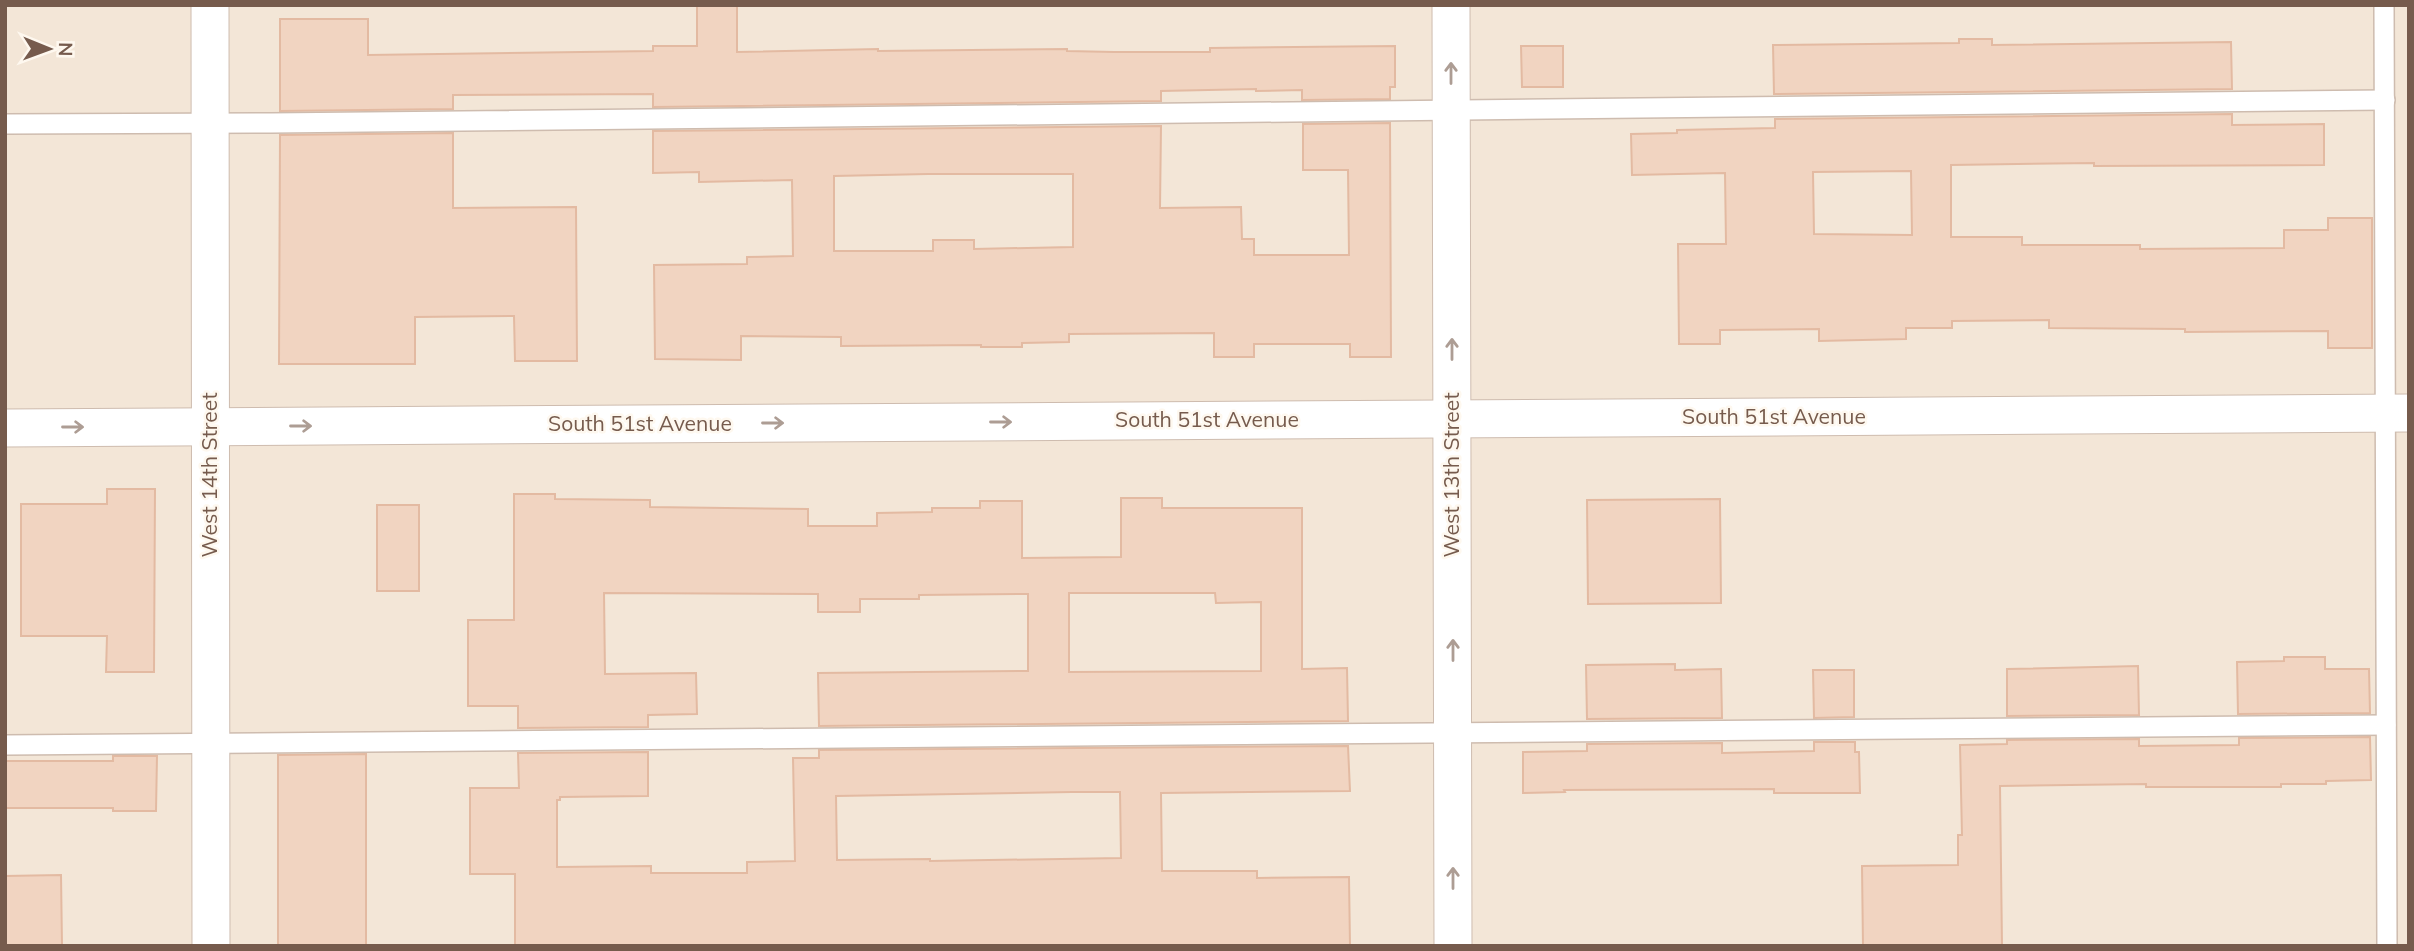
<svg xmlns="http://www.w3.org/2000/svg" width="2414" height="951" font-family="Mulish,sans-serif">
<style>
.residential{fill:#f3e6d7}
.building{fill:#f1d4c1;stroke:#e3baa2;stroke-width:2;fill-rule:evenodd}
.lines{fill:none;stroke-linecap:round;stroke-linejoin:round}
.service-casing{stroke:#cebcaf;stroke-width:22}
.minor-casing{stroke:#cebcaf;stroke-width:39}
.service{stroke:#fff;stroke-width:19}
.minor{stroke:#fff;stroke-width:37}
.oneway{stroke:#ad9d94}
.labels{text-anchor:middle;stroke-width:5;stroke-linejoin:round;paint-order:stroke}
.street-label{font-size:21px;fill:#765b4d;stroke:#fef8ef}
</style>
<rect width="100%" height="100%" fill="#fcf4e9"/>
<rect class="residential" x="5" y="5" width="2404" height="941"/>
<g class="building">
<path d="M 697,5 L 737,5 L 737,52 L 878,49 L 878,51 L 1067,49 L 1067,51 L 1114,52 L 1210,52 L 1210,48 L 1395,46 L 1395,87 L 1390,87 L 1390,99 L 1302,100 L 1302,90 L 1256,91 L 1256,89 L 1161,91 L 1161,101 L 653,107 L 653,94 L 453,95 L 453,109 L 280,111 L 280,19 L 368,19 L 368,55 L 653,51 L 653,46 L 697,46 Z"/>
<path d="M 1959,39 L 1992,39 L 1992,45 L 2231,42 L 2232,89 L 1774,94 L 1773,45 L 1959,43 Z"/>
<path d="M 1521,46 L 1563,46 L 1563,87 L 1522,87 Z"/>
<path d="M 2232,114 L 2232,125 L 2324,124 L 2324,165 L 2094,166 L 2094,163 L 1951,165 L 1951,237 L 2022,237 L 2022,245 L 2140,245 L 2140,249 L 2284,248 L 2284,230 L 2328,230 L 2328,218 L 2372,218 L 2372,348 L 2328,348 L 2328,331 L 2185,332 L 2185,329 L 2049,328 L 2049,320 L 1952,321 L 1952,328 L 1906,328 L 1906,339 L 1819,341 L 1819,329 L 1720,330 L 1720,344 L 1679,344 L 1678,244 L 1726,244 L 1725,173 L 1632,175 L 1631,134 L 1677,133 L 1677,130 L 1775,128 L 1775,119 ZM 1911,171 L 1912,235 L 1814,234 L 1813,172 Z"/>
<path d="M 1390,123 L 1391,357 L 1350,357 L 1350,344 L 1254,344 L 1254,357 L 1214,357 L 1214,333 L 1069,334 L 1069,342 L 1022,343 L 1022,347 L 981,347 L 981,345 L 841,346 L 841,337 L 741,336 L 741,360 L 655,359 L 654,265 L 747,264 L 747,257 L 793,256 L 792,180 L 699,182 L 699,172 L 653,173 L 653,131 L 1161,126 L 1160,208 L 1241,207 L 1242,239 L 1254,239 L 1254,255 L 1349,255 L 1348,170 L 1303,170 L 1303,124 ZM 928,174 L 1073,174 L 1073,247 L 974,249 L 974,240 L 933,240 L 933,251 L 834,251 L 834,176 Z"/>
<path d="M 453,133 L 453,208 L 576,207 L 577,361 L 515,361 L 514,316 L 415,317 L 415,364 L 279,364 L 280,135 Z"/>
<path d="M 107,489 L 155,489 L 154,672 L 106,672 L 107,636 L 21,636 L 21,504 L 107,504 Z"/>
<path d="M 514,494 L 555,494 L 555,499 L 650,500 L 650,507 L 808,509 L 808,526 L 877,526 L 877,513 L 932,512 L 932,508 L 980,508 L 980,501 L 1022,501 L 1022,558 L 1121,557 L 1121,498 L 1162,498 L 1162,508 L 1302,508 L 1302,669 L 1347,668 L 1348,721 L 819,726 L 818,673 L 1028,671 L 1028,594 L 919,595 L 919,599 L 860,599 L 860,612 L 818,612 L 818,594 L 604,593 L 605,674 L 696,673 L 697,714 L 648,715 L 648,727 L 518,728 L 518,706 L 468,706 L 468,620 L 514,620 ZM 1069,593 L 1215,593 L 1216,603 L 1261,602 L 1261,671 L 1069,672 Z"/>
<path d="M 1720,499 L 1721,603 L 1588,604 L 1587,500 Z"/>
<rect x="377" y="505" width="42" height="86"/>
<path d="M 2284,657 L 2325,657 L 2325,669 L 2369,669 L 2370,713 L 2238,714 L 2237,662 L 2284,661 Z"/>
<path d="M 1675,664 L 1675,670 L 1721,669 L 1722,718 L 1587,719 L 1586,665 Z"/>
<path d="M 2138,666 L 2139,715 L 2007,716 L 2007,669 Z"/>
<path d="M 1813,670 L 1854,670 L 1854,717 L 1814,718 Z"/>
<path d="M 2370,737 L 2371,780 L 2326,781 L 2326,784 L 2281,784 L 2281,787 L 2146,787 L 2146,784 L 2000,786 L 2002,946 L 1863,946 L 1862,866 L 1958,865 L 1958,835 L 1962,835 L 1960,745 L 2007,744 L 2007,740 L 2139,739 L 2139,746 L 2239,745 L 2239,738 Z"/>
<path d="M 1814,742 L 1855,742 L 1855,752 L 1859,752 L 1860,793 L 1774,793 L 1774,789 L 1564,790 L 1565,792 L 1523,793 L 1523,752 L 1587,751 L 1587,744 L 1722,743 L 1722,753 L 1814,751 Z"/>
<path d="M 1348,746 L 1350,791 L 1161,793 L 1162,871 L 1257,871 L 1257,878 L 1349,877 L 1350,946 L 515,946 L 515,874 L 470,874 L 470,788 L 519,788 L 518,753 L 648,752 L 648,796 L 560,797 L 560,800 L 557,800 L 557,867 L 651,866 L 651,873 L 747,873 L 747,862 L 795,861 L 793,758 L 819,758 L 819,750 ZM 1072,792 L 1120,792 L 1121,858 L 930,861 L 930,859 L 837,860 L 836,796 Z"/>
<path d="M 366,754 L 366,946 L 278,946 L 278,755 Z"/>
<path d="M 113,756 L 157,756 L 156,811 L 113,811 L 113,808 L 5,808 L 5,761 L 113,761 Z"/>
<path d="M 61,875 L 62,946 L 5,946 L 5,876 Z"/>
</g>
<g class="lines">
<defs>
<g id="service">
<path d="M 2384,5 L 2387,946"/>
<path d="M 5,124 L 271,123 L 2385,100"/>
<path d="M 5,745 L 2386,725"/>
</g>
<g id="minor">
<path d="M 210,5 L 211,946"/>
<path d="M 1451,5 L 1453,946"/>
<path d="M 5,428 L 2409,413"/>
</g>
</defs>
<use href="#service" class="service-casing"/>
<use href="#minor" class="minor-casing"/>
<use href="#service" class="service"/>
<use href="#minor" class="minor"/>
</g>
<defs><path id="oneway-shaft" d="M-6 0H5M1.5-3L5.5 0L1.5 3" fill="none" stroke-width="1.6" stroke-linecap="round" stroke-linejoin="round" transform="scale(1.75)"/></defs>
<g class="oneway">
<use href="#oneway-shaft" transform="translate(1451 73) rotate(-90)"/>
<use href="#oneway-shaft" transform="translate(1452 349) rotate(-90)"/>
<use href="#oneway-shaft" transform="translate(1001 422)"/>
<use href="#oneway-shaft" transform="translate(773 423)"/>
<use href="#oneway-shaft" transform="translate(301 426)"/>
<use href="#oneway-shaft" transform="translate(73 427)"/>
<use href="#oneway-shaft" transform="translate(1453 650) rotate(-90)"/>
<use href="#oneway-shaft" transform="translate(1453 878) rotate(-90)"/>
</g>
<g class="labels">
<g class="street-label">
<text x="1774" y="424">South 51st Avenue</text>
<text x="1207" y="427">South 51st Avenue</text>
<text x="640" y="431">South 51st Avenue</text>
<text transform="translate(210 475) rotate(-90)" y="7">West 14th Street</text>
<text transform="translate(1452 475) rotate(-90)" y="7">West 13th Street</text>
</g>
</g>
<rect width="2414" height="951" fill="none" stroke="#765b4d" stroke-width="14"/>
<g transform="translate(49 49) rotate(91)" stroke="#fef8ef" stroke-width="5" paint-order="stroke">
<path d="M0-5L12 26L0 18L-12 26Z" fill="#765b4d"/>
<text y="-10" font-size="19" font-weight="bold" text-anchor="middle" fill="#765b4d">N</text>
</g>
</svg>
